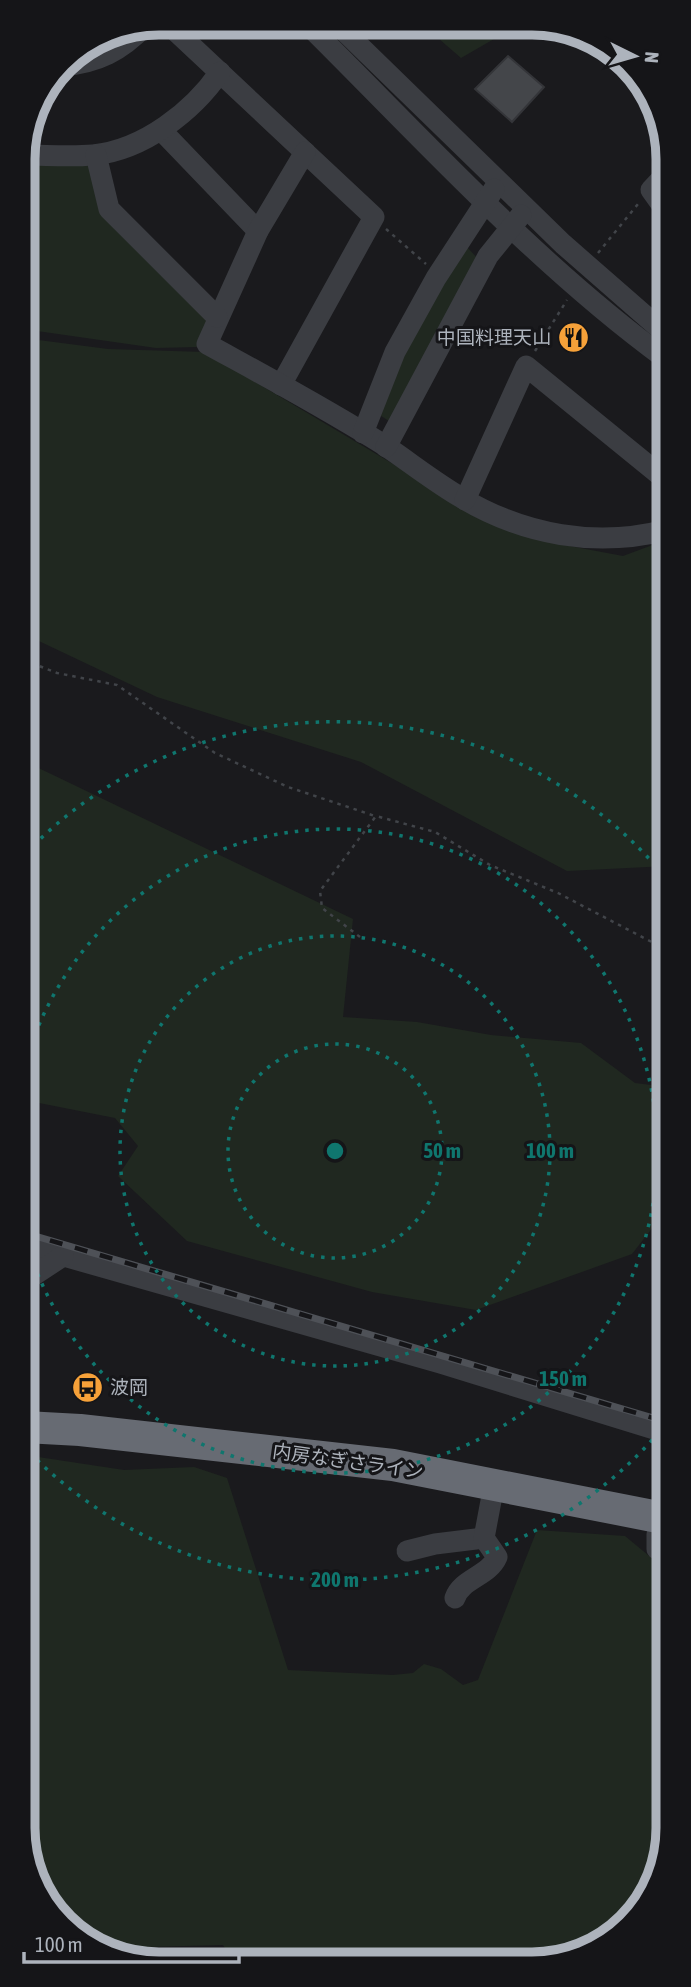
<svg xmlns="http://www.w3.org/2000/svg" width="691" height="1987" font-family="'Asap Condensed','Noto Sans JP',sans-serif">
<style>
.green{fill:#202820}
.building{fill:#44464a;stroke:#343539;stroke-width:2}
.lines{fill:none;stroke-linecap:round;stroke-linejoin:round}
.minor-tunnel{stroke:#37393d;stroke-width:21;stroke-dasharray:21 10;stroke-linecap:butt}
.path{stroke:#414449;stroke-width:2.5;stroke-dasharray:3.5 5;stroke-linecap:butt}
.minor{stroke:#3b3d42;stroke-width:21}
.highway{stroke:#676b73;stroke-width:32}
.rail-casing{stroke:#4e5157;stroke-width:7}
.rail{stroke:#151518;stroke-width:4.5;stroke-dasharray:13;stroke-linecap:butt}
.ring{fill:none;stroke:#0f766e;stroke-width:3.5;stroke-dasharray:3.5 7}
.labels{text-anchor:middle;stroke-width:6;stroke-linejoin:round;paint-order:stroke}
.poi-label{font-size:19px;fill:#adb3bc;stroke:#151518;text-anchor:end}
.street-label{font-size:19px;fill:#adb3bc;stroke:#151518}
.rim{fill:none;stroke:#adb3bc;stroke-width:9}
.centre{fill:#0f766e;stroke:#151518;stroke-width:3.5}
.ring-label{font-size:21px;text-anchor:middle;font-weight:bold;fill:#0f766e;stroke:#151518;stroke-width:6;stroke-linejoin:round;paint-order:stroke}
</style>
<rect width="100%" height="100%" fill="#1a1a1d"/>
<g class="green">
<path d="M 423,25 L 518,25 L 461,58 Z"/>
<path d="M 23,161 L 88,162 L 105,217 L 207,316 L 208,325 L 197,347 L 156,348 L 23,329 Z"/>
<path d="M 465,245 L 480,261 L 389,421 L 378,414 L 394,372 Z"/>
<path d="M 23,338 L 108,349 L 205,352 L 472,511 L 538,540 L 623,556 L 666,540 L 667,866 L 567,871 L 361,762 L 157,697 L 24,634 Z"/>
<path d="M 24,761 L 353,919 L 343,1017 L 417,1022 L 491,1035 L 581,1043 L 635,1083 L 667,1087 L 667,1209 L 632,1254 L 476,1310 L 372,1292 L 187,1241 L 118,1176 L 138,1146 L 115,1118 L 24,1100 Z"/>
<path d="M 25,1455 L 124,1470 L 194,1467 L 227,1478 L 288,1670 L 393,1675 L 413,1673 L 424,1664 L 441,1669 L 463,1685 L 478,1680 L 537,1530 L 625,1536 L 654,1560 L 668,1561 L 668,1836 L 635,1917 L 600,1937 L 588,1939 L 575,1952 L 559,1962 L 233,1962 L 223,1945 L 108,1948 L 63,1925 L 25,1855 Z"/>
</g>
<path class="building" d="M 508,56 L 544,87 L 512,122 L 475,89 Z"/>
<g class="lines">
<path class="minor-tunnel" d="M 658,1529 L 667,1476"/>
<g class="path">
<path d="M 386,229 L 426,264"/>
<path d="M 598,253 L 638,204"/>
<path d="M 535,351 L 567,300"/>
<path d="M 24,660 L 57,673 L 117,685 L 215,753 L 288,787 L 375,816"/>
<path d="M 360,937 L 322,908 L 320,891 L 376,816 L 435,832 L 490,865 L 558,893 L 667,950"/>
</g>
<g class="minor">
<path d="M 167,23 L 374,217 L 281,385"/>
<path d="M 307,24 C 421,137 536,264 666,359"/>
<path d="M 337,24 L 563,244 L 666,334"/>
<path d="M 62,66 C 98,63 121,51 146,25"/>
<path d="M 161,130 L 258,231"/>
<path d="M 305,152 L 258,231 L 207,344 C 267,377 329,410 387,447 C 412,464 436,483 462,498 C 524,535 596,548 666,530"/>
<path d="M 23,155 C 46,155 70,157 93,155 C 144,150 193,111 220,72"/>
<path d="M 96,155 L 109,209 L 217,317"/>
<path d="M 666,174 L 651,190 L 666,211"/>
<path d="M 363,433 L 395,352 L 436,278 L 494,189"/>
<path d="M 386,447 L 488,256 L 521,215"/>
<path d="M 465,500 L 526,366 L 666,480"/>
<path d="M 25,1245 L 440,1363 L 667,1433"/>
<path d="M 25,1281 L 63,1256"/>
<path d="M 667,1476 L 667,1473"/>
<path d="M 657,1534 L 657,1549 L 668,1555"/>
<path d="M 407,1551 L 435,1544 L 484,1538"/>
<path d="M 455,1598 C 461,1579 489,1576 497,1557 L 484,1538 L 494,1485"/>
</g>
<path class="highway" d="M 25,1427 L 80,1430 L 393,1465 L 668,1519"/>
<defs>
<path id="rail" d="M 25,1233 L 667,1422"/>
</defs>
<use href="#rail" class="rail-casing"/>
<use href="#rail" class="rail"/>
</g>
<g class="ring">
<circle cx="335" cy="1151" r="107"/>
<circle cx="335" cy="1151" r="215"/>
<path d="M25 1065A322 322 0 1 1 25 1237"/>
<path d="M666 1424A429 429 0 0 1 26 1449M26 853A429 429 0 0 1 666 878"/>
</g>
<defs>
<symbol id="restaurant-disc" viewBox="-11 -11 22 22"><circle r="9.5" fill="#f6a139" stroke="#151518"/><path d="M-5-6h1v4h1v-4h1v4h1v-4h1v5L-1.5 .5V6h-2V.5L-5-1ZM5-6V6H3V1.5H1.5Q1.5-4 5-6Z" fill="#111"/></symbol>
<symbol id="bus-disc" viewBox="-11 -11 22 22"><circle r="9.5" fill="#f6a139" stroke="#151518"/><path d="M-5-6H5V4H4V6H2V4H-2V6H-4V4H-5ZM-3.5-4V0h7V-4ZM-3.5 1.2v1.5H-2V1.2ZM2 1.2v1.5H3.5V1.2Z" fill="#111"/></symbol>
</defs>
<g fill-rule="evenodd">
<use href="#restaurant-disc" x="556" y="320" width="35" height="35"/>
<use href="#bus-disc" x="70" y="1370" width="35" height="35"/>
</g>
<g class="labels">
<g class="poi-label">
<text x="551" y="344">中国料理天山</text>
<text x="110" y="1394" text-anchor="start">波岡</text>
</g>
<g class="street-label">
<text transform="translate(348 1461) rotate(8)" y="7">内房なぎさライン</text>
</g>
</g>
<path d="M0 0H691V1987H0ZM159 35H532A124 124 0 0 1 656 159V1828A124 124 0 0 1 532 1952H159A124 124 0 0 1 35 1828V159A124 124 0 0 1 159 35Z" fill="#151518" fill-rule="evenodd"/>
<path class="rim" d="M159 35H532A124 124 0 0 1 656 159V1828A124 124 0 0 1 532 1952H159A124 124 0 0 1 35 1828V159A124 124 0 0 1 159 35Z"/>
<circle cx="335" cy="1151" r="10" class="centre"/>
<g class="ring-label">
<text x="442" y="1158">50 m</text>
<text x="550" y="1158">100 m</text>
<text x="563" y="1386">150 m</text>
<text x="335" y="1587">200 m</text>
</g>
<g transform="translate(635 56) rotate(95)" stroke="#151518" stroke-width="5" paint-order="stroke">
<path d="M0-5L12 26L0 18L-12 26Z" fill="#adb3bc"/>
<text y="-10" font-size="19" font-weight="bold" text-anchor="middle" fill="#adb3bc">N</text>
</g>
<path d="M24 1952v10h215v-10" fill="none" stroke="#adb3bc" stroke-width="3.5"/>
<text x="35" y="1952" font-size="21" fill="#adb3bc" stroke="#151518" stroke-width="5" paint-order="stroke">100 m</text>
</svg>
